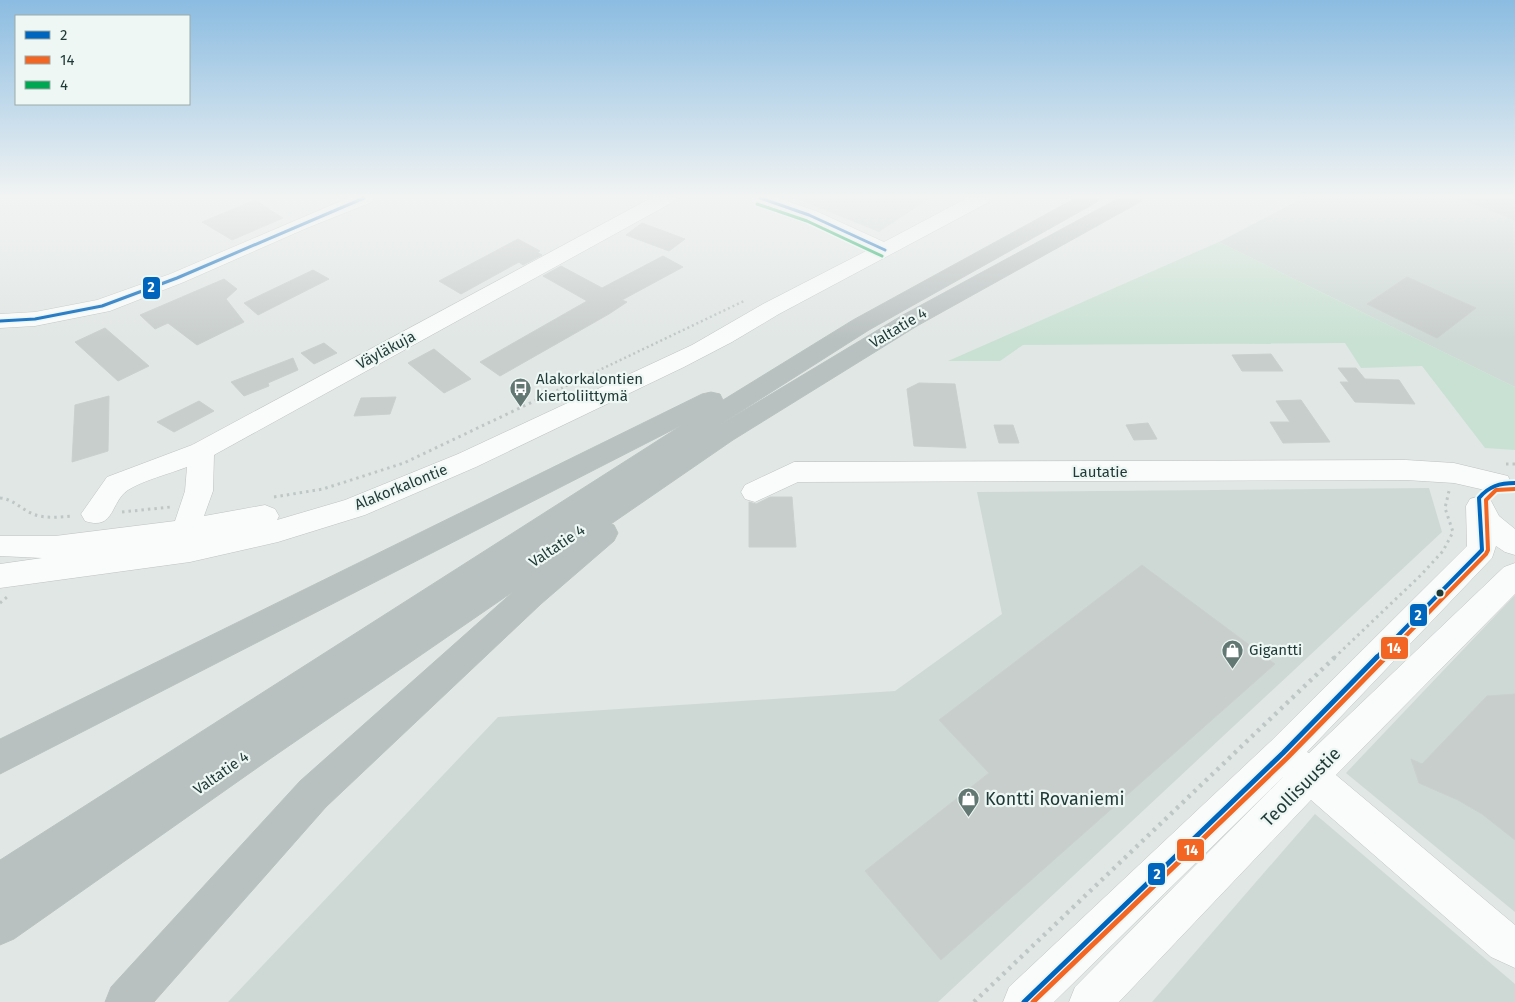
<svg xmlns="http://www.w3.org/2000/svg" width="1515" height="1002" font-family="'Fira Sans',sans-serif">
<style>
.built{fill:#ced9d5}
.green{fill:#c9e1d3}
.building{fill:#c8cecc;stroke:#cad0ce}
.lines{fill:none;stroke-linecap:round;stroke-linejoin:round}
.minor-casing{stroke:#bec4c2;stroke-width:1}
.highway-casing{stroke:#bbc4c2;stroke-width:1}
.path-far2{stroke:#bfc7c6;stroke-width:2.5;stroke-dasharray:2 3;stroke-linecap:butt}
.path-far1{stroke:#bfc7c6;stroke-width:3;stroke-dasharray:2.5 4;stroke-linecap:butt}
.path{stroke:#bfc7c6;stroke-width:4.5;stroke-dasharray:3 5;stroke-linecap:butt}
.minor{fill:#fafbfb;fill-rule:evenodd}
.highway{fill:#b9c1c0;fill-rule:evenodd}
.bus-1-far2-casing{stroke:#eef7f4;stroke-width:6}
.bus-1-far1-casing{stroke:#eef7f4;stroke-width:8}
.bus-1-casing{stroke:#eef7f4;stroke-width:9}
.bus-2-far1-casing{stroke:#eef7f4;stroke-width:8}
.bus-2-casing{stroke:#eef7f4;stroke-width:9}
.bus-3-casing{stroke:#eef7f4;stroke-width:6}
.bus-1-far2{stroke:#0065bd;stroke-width:3}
.bus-1-far1{stroke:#0065bd;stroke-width:4}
.bus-1{stroke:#0065bd;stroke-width:5}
.bus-2-far1{stroke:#f26522;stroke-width:4}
.bus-2{stroke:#f26522;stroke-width:5}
.bus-3{stroke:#00a651;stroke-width:3}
.bus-dot{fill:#1f3a36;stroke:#eef7f4;stroke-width:2}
.labels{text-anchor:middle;stroke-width:4.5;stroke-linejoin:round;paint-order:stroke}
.street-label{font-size:15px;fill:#1f3a36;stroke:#eef7f4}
.poi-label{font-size:15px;fill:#1f3a36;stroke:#eef7f4;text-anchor:start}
.near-street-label{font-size:18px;fill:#1f3a36;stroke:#eef7f4}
.near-poi-label{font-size:18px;fill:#1f3a36;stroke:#eef7f4;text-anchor:start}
.line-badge{stroke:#eef7f4;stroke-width:2}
.badge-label{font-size:14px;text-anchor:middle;font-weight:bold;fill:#fff}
</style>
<rect width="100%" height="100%" fill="#e1e7e5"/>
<g class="built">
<path d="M 795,198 L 930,198 L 879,232 Z"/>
<path d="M 1303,198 L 1515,198 L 1515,387 L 1219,242 Z"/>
<path d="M 1429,488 L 1442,532 L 938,1002 L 228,1002 L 498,717 L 895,691 L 1002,614 L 977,492 Z"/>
<path d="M 1515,595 L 1515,912 L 1346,773 Z"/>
<path d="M 1315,814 L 1515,984 L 1515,1002 L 1152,1002 Z"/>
</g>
<path class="green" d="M 1219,242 L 1515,387 L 1515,450 L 1485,448 L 1422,366 L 1361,368 L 1345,343 L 1023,345 L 1000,361 L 948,361 Z"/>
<g class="building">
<path d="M 1462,198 L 1515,198 L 1515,220 L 1462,199 Z"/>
<path d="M 255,200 L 283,218 L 232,240 L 202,222 Z"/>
<path d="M 642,223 L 685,239 L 669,251 L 626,235 Z"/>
<path d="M 518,239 L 540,251 L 537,252 L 542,255 L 523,265 L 519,262 L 461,294 L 439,281 Z"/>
<path d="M 663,256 L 683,267 L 622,300 L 627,302 L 609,314 L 500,376 L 480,362 L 587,301 L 543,276 L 561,266 L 602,288 Z"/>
<path d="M 313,270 L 329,279 L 258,315 L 244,303 Z"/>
<path d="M 1407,277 L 1476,308 L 1437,338 L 1367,304 Z"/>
<path d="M 224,279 L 237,289 L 226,299 L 244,322 L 197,345 L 168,323 L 155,329 L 140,315 Z"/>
<path d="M 105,328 L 149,366 L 118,381 L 75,342 Z"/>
<path d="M 324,343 L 337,353 L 314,364 L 301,353 Z"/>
<path d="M 434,349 L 471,379 L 444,393 L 408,363 Z"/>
<path d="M 1271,354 L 1283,371 L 1242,371 L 1232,355 Z"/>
<path d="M 293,358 L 298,370 L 268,383 L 269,386 L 244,396 L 231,382 Z"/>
<path d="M 1338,368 L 1356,368 L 1365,379 L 1399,380 L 1415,404 L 1355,402 L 1340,382 L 1349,382 Z"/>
<path d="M 919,383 L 955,384 L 966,448 L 914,446 L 907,389 Z"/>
<path d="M 109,396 L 108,451 L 72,462 L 75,405 Z"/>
<path d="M 396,397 L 390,414 L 354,416 L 361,398 Z"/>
<path d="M 1301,400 L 1330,442 L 1283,443 L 1270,422 L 1290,422 L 1276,401 Z"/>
<path d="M 199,401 L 214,411 L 174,432 L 157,422 Z"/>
<path d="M 1148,423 L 1157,439 L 1134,440 L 1126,425 Z"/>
<path d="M 994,425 L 1013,425 L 1019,443 L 999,443 Z"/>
<path d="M 770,497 L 792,497 L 796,547 L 749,547 L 749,502 L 756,504 Z"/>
<path d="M 1142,565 L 1275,664 L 941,960 L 865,871 L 989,773 L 939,720 Z"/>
<path d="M 1515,694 L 1515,840 L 1482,814 L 1458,800 L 1419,783 L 1411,759 L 1422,764 L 1487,696 Z"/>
</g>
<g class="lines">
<defs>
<g id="minor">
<path d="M 348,198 L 374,198 L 372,202 L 307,228 L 184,282 L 110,311 L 35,326 L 0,328 L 0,314 L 35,312 L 97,300 L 170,274 Z"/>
<path d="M 651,198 L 675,198 L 673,202 L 214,455 L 213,491 L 204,516 L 265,505 L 275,509 L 279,516 L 277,520 L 345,500 L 458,454 L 692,345 L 763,304 L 868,250 L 802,219 L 752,202 L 750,198 L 778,198 L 816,211 L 884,242 L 967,198 L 991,198 L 989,202 L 779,314 L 732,342 L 684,367 L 476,467 L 365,515 L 278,542 L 190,562 L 0,588 L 0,564 L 42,558 L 0,556 L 0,536 L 55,536 L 175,521 L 185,491 L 187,467 C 169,474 144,480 128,490 C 110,502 115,531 85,521 L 81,514 L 107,477 L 192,445 Z"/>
<path d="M 1406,460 L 1454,463 L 1508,476 L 1511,483 L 1508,490 L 1498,493 L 1454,483 L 1406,480 L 798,482 L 755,502 L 745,499 L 741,492 L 745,485 L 794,462 Z"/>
<path d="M 1480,496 L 1490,499 L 1499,516 L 1515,529 L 1515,555 L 1505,552 L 1496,546 L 1492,558 L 1307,752 L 1309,753 L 1504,567 L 1515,563 L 1515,594 L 1336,775 L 1515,925 L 1515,968 L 1491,957 L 1311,800 L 1119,1002 L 1069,1002 L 1075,987 L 1284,776 L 1054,1002 L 1003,1002 L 1009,987 L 1271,741 L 1467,546 L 1466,506 L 1470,499 Z"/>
</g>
<path id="highway" d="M 1076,198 L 1099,198 L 1097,202 L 869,330 L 718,426 L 901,316 L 1119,198 L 1142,198 L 1140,202 L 917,326 L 733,440 L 611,524 L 614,525 L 618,533 L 614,541 L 541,604 L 326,807 L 154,1002 L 105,1002 L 111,987 L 300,781 L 514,591 L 267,761 L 14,939 L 0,945 L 0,860 L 682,425 L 0,774 L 0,739 L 702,394 L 711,392 L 720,394 L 723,400 L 853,320 Z"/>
</defs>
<use href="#minor" class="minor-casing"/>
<use href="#highway" class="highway-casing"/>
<path class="path-far2" d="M 543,397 L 746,300"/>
<g class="path-far1">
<path d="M 1506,464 L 1515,464"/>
<path d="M 274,497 L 323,489 L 404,463 L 545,396"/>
<path d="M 0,498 C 13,499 21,509 33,514 C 45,519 60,517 73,516"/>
<path d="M 122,512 L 171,507"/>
<path d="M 0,603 L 7,597"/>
<path d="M 1334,658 L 1421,575 L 1443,551 L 1453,532 L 1445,508 L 1449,491"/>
</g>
<path class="path" d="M 974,1002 L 1335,657"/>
<use href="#minor" class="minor"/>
<use href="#highway" class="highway"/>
<defs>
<g id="bus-1-far2">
<path d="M 760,198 L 809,215 L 885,250"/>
<path d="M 0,321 L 35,319 L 102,306 L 177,278 L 364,198"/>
</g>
<path id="bus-1-far1" d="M 1376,658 L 1482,550 L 1479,498 C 1489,486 1500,483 1515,483"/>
<path id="bus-1" d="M 1024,1002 L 1283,753 L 1377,657"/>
<path id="bus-2-far1" d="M 1384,658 L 1486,554 L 1488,550 L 1486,500 L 1496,490 L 1515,489"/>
<path id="bus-2" d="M 1033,1002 L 1287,758 L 1386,657"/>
<path id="bus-3" d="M 757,204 L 807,221 L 882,256"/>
</defs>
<use href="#bus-1-far2" class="bus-1-far2-casing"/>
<use href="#bus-1-far1" class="bus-1-far1-casing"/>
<use href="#bus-1" class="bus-1-casing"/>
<use href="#bus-2-far1" class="bus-2-far1-casing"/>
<use href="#bus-2" class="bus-2-casing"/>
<use href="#bus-3" class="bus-3-casing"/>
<use href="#bus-1-far2" class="bus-1-far2"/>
<use href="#bus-1-far1" class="bus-1-far1"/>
<use href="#bus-1" class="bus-1"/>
<use href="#bus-2-far1" class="bus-2-far1"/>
<use href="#bus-2" class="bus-2"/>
<use href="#bus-3" class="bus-3"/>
</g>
<linearGradient id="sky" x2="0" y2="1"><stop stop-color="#8bbce1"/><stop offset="0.58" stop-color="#f2f4f3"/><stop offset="1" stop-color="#f2f4f3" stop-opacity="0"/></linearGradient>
<rect width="1515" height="339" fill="url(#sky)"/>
<defs>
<symbol id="bus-pin" viewBox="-11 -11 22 30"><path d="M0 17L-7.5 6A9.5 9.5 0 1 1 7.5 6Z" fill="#637773" stroke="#eef7f4"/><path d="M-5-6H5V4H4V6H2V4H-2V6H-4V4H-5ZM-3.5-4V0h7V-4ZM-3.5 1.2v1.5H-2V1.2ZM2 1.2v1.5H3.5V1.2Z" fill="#fff"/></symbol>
<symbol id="shop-pin" viewBox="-11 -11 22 30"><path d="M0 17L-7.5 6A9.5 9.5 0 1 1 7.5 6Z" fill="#637773" stroke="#eef7f4"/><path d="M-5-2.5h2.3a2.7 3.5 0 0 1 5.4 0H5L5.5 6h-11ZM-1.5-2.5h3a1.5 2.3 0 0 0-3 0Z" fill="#fff"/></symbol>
</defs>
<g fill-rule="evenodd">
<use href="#bus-pin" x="508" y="376" width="25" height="34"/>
<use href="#shop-pin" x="1220" y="638" width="25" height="34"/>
<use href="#shop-pin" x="956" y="786" width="25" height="34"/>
</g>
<circle class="bus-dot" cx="1440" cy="593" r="4.5"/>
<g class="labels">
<g class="street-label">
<text transform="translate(898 328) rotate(-31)" y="5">Valtatie 4</text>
<text transform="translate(386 350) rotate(-28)" y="5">Väyläkuja</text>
<text x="1100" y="477">Lautatie</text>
<text transform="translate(401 487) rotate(-22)" y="5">Alakorkalontie</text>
<text transform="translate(557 546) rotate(-34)" y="5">Valtatie 4</text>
<text transform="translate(221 773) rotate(-35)" y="5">Valtatie 4</text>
</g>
<g class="poi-label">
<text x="536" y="384">Alakorkalontien<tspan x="536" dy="17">kiertoliittymä</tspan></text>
<text x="1249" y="655">Gigantti</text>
</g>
<g class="near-street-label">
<text transform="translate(1301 787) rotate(-45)" y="6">Teollisuustie</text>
</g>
<g class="near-poi-label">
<text x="985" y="805">Kontti Rovaniemi</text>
</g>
</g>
<g class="line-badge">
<rect x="142" y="276" width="19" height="24" rx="5" fill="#0065bd"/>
<rect x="1409" y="603" width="19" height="24" rx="5" fill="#0065bd"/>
<rect x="1380" y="636" width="29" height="24" rx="5" fill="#f26522"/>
<rect x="1176" y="838" width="29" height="24" rx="5" fill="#f26522"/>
<rect x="1147" y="862" width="19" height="24" rx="5" fill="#0065bd"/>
</g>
<g class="badge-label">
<text x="151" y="292">2</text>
<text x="1418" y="620">2</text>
<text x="1394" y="653">14</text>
<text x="1191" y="855">14</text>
<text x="1157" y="879">2</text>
</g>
<rect x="15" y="15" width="175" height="90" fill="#eef7f4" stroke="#9baba8"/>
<rect x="25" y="31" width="25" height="8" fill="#0065bd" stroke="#9baba8"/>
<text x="60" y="40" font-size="15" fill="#1f3a36">2</text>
<rect x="25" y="56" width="25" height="8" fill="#f26522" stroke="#9baba8"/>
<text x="60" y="65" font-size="15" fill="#1f3a36">14</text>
<rect x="25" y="81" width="25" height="8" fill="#00a651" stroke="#9baba8"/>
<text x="60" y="90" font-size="15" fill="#1f3a36">4</text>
</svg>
